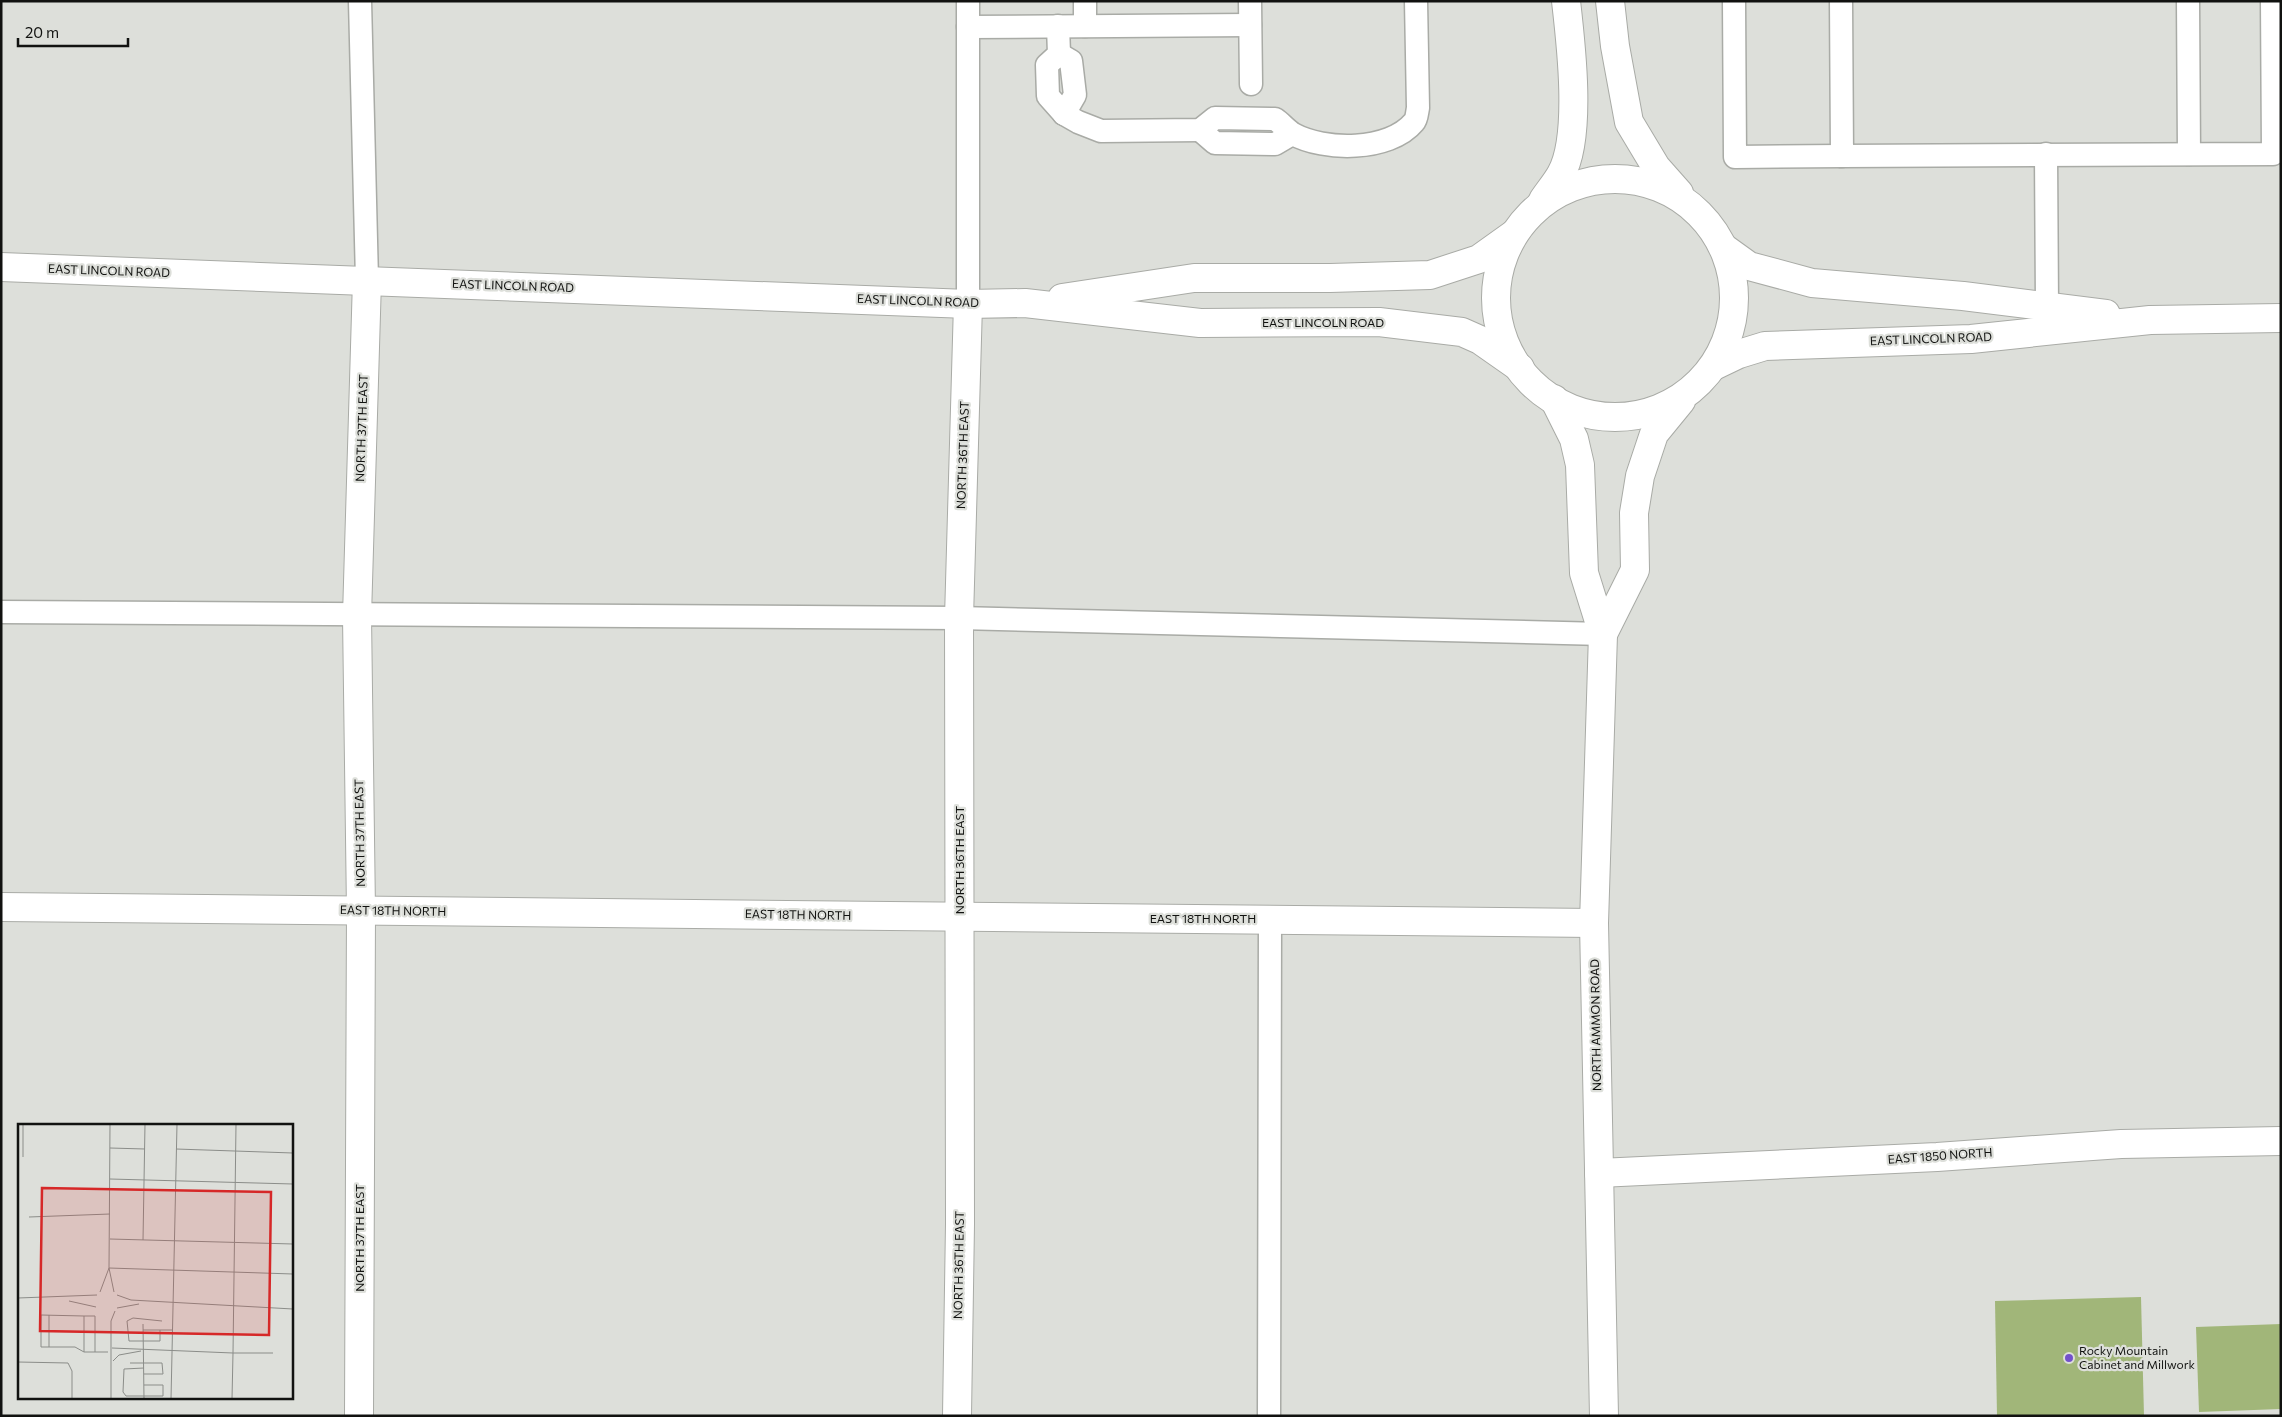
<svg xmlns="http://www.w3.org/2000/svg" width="2282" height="1417" font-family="Commissioner,sans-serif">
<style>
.building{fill:#a1b679}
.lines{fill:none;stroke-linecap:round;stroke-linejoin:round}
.lane-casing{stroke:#a9aba6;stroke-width:25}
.street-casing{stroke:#a9aba6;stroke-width:30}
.secondary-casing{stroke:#a9aba6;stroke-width:30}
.lane{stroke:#fff;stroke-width:22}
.street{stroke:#fff;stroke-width:28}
.secondary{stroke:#fff;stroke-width:28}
.poi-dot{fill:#7351cb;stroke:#dddfda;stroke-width:2}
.labels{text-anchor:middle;stroke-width:4.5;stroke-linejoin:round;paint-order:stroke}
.street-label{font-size:12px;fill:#111210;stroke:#dddfda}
.poi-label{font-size:12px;fill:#111210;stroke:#dddfda;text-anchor:start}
.inset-road{fill:none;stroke:#8b8d89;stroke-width:1}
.view{fill:#d62828;fill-opacity:0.15;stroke:#d62828;stroke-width:2.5}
.inset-edge{fill:none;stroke:#111210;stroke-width:2.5}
</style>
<rect width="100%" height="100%" fill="#dddfda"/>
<g class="building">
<path d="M 2141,1297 L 2144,1416 L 1997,1416 L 1995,1301 Z"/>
<path d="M 2281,1324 L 2281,1409 L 2199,1412 L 2196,1327 Z"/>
</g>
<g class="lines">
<defs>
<g id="lane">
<path d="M 360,1 L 367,280"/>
<path d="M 1085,1 L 1085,26"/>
<path d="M 1250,1 L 1251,84"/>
<path d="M 1734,1 L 1735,157 L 1842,156"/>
<path d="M 1841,1 L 1842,156 L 2273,154 L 2272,1"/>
<path d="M 2188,1 L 2189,154"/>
<path d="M 1058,26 L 1059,54 L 1047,65 L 1048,96 L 1064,114 L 1078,122 L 1101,131 L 1200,130 L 1215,118 L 1275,119 C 1281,123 1287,130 1293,134 C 1324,151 1389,152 1414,122 C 1417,119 1417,112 1418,108 L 1416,1"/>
<path d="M 968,27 L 1250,25"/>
<path d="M 1059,54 L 1071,61 L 1075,95 L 1064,114"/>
<path d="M 1200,130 L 1215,143 L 1275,144 L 1292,134"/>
<path d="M 2046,154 L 2047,306"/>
<path d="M 968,304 L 968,1"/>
<path d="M 1,612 L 959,618 L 1603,634"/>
<path d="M 1269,1416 L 1270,919"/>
</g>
<g id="street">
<path d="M 1,907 L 1594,923"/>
<path d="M 1599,1173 L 1937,1157 L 2121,1144 L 2281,1141"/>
<path d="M 359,1416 L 361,911 L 357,616 L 367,280"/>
<path d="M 957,1416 L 960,1224 L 959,618 L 968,304"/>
</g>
<g id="secondary">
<path d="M 1610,1 L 1615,46 L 1629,122 L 1656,167 L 1679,193"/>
<circle cx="1615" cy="298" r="119"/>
<path d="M 1543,200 C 1549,191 1556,183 1561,174 C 1582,137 1571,44 1566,1"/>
<path d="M 1724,248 L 1749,266 L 1812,283 L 1963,296 L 2106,314"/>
<path d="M 1,267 L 968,304 L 1025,303 L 1200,323 L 1379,322 L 1462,332 L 1480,340 L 1520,368"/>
<path d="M 1062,298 L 1194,278 L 1330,278 L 1430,275 L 1479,259 L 1514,234"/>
<path d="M 1714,366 L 1739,354 L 1765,346 L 1971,339 L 2150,320 L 2281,318"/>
<path d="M 1554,399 L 1574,439 L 1580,465 L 1584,573 L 1603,634 L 1594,923 L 1604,1416"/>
<path d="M 1603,634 L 1635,570 L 1634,513 L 1640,476 L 1654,434 L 1681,401"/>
</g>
</defs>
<use href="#lane" class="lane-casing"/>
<use href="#street" class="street-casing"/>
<use href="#secondary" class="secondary-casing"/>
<use href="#lane" class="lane"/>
<use href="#street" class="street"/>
<use href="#secondary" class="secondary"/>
</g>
<circle class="poi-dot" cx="2069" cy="1358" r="5"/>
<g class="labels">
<g class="street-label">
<text transform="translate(109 271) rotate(2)" y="4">EAST LINCOLN ROAD</text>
<text transform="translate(513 286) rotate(2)" y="4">EAST LINCOLN ROAD</text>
<text transform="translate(918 301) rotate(2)" y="4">EAST LINCOLN ROAD</text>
<text x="1323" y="327">EAST LINCOLN ROAD</text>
<text transform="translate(1931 339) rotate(-2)" y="4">EAST LINCOLN ROAD</text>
<text transform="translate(362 428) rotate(-88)" y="4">NORTH 37TH EAST</text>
<text transform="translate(963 455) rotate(-88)" y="4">NORTH 36TH EAST</text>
<text transform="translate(360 833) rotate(-91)" y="4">NORTH 37TH EAST</text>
<text transform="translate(960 860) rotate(-90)" y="4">NORTH 36TH EAST</text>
<text transform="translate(393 911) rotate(1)" y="4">EAST 18TH NORTH</text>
<text transform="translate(798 915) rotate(1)" y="4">EAST 18TH NORTH</text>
<text x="1203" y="923">EAST 18TH NORTH</text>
<text transform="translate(1596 1025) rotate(-91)" y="4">NORTH AMMON ROAD</text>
<text transform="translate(1940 1156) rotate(-4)" y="4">EAST 1850 NORTH</text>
<text transform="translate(360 1238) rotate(-90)" y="4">NORTH 37TH EAST</text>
<text transform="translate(959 1265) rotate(-89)" y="4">NORTH 36TH EAST</text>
</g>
<g class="poi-label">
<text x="2079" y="1355">Rocky Mountain<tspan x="2079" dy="14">Cabinet and Millwork</tspan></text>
</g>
</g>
<g transform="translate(18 1124)">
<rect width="275" height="275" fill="#dddfda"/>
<path class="inset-road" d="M 92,0 L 91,144 L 96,168M 218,0 L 215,229 L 255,229M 92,24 L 127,25M 158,25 L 275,29M 5,33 L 5,0M 92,55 L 275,60M 11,93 L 92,90M 92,115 L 275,120M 125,116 L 127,0M 91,144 L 275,150M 82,168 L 91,144M 99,171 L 113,176 L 275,185M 0,174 L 79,171M 51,177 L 78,183M 99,184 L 121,180M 66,192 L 77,192 L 77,228M 125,200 L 126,275M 125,206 L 154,206M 142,206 L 142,217 L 111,217 L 109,197 L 115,194 L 144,197M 31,223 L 31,191M 94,224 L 215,229 L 214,275M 66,228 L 66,192 L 23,191 L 23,223 L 57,223 L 66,228 L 90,228M 95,237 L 101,231 L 123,227M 0,238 L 50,239 L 54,247 L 54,275M 112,239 L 144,239 L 145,250 L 126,250M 126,244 L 106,245 L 105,268 L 108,272 L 145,272 L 145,261 L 126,261M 93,275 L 93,197 L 97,187M 153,275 L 159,0"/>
<path class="view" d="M 24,64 L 253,68 L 251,211 L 22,207 Z"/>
<rect width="275" height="275" class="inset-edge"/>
</g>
<rect width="2282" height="1417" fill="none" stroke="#111210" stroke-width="5"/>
<path d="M18 38v8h110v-8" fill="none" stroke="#111210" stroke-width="2.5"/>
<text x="25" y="38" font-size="15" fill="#111210" stroke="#dddfda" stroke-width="4" paint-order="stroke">20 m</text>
</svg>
